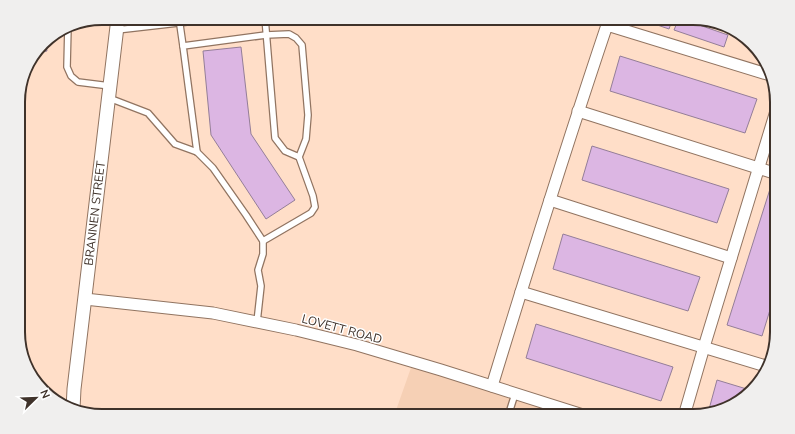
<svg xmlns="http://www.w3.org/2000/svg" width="795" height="434" font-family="'Nunito Sans',sans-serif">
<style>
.built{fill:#f6d0b5}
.building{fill:#dcb6e3;stroke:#947e98}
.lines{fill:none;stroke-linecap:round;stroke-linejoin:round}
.service-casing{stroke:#917461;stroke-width:8}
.minor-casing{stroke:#917461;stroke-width:13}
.tertiary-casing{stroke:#917461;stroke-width:15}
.service{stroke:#fff;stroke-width:5.5}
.minor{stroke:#fff;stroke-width:11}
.tertiary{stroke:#fff;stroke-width:13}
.labels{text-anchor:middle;stroke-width:3;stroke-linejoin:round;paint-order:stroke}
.street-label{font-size:12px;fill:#3f322a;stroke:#fff}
.rim{fill:none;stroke:#3f322a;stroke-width:2}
</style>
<rect width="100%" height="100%" fill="#ffdec8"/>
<path class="built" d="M 413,362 L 586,416 L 394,416 Z"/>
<g class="building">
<path d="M 637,18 L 673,18 L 669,29 Z"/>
<path d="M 679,18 L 728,35 L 724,47 L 674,30 Z"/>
<path d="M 45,41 L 47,51 L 35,53 Z"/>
<path d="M 241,47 L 251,134 L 295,200 L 266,219 L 211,135 L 203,51 Z"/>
<path d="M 620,56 L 757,99 L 745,133 L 610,91 Z"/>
<path d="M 18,106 L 23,123 L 18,124 Z"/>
<path d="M 592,146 L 729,189 L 717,223 L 582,180 Z"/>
<path d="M 770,189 L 777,191 L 777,287 L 762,336 L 727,325 Z"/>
<path d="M 563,234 L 700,277 L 688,311 L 553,269 Z"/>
<path d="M 536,324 L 673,367 L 661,401 L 526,358 Z"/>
<path d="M 717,380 L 750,390 L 740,402 L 708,413 Z"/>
</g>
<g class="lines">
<defs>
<g id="service">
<path d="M 179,18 L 183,46"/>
<path d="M 265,18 L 275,138 L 285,151 L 299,157"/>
<path d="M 68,26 L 67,67 L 71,76 L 78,82 L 110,86"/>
<path d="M 117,30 L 222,18"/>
<path d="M 109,98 L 148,113 L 175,144 L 197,152 L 213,168 L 246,215 L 263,241 L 263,254 L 258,270 L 261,286 L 257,322"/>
<path d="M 197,152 L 183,46 L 266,35 L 289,34 L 296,38 L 302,45 L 308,115 L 306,139 L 299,157 L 313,196 L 315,207 L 311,213 L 263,241"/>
<path d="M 508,416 L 515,394"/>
</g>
<g id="minor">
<path d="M 578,111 L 777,174"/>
<path d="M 550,200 L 731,258"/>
<path d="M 521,292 L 769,367"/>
<path d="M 85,299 L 213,313 L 296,330 L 357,345 L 441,370 L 586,416"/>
<path d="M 492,386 C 529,265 567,144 607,25 L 770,75"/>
<path d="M 684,416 L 704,347 L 776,111"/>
</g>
<g id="tertiary">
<path id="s1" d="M 73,409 L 74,389 L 118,18"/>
</g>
</defs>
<use href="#service" class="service-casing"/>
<use href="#minor" class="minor-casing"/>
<use href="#tertiary" class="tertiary-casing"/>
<use href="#service" class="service"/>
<use href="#minor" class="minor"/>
<use href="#tertiary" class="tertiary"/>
</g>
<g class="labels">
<g class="street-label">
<text dy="4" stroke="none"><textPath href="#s1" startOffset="197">BRANNEN STREET</textPath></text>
<text transform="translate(342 329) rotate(15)" y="4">LOVETT ROAD</text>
</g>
</g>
<path d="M0 0H795V434H0ZM102 25H693A77 77 0 0 1 770 102V332A77 77 0 0 1 693 409H102A77 77 0 0 1 25 332V102A77 77 0 0 1 102 25Z" fill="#f0efee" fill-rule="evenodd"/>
<path class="rim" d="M102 25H693A77 77 0 0 1 770 102V332A77 77 0 0 1 693 409H102A77 77 0 0 1 25 332V102A77 77 0 0 1 102 25Z"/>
<g transform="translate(36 398) rotate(67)" stroke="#ffffff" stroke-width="3" paint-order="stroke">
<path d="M0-3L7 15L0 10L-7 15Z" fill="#3f322a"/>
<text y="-6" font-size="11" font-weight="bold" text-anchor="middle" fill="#3f322a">N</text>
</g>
</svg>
